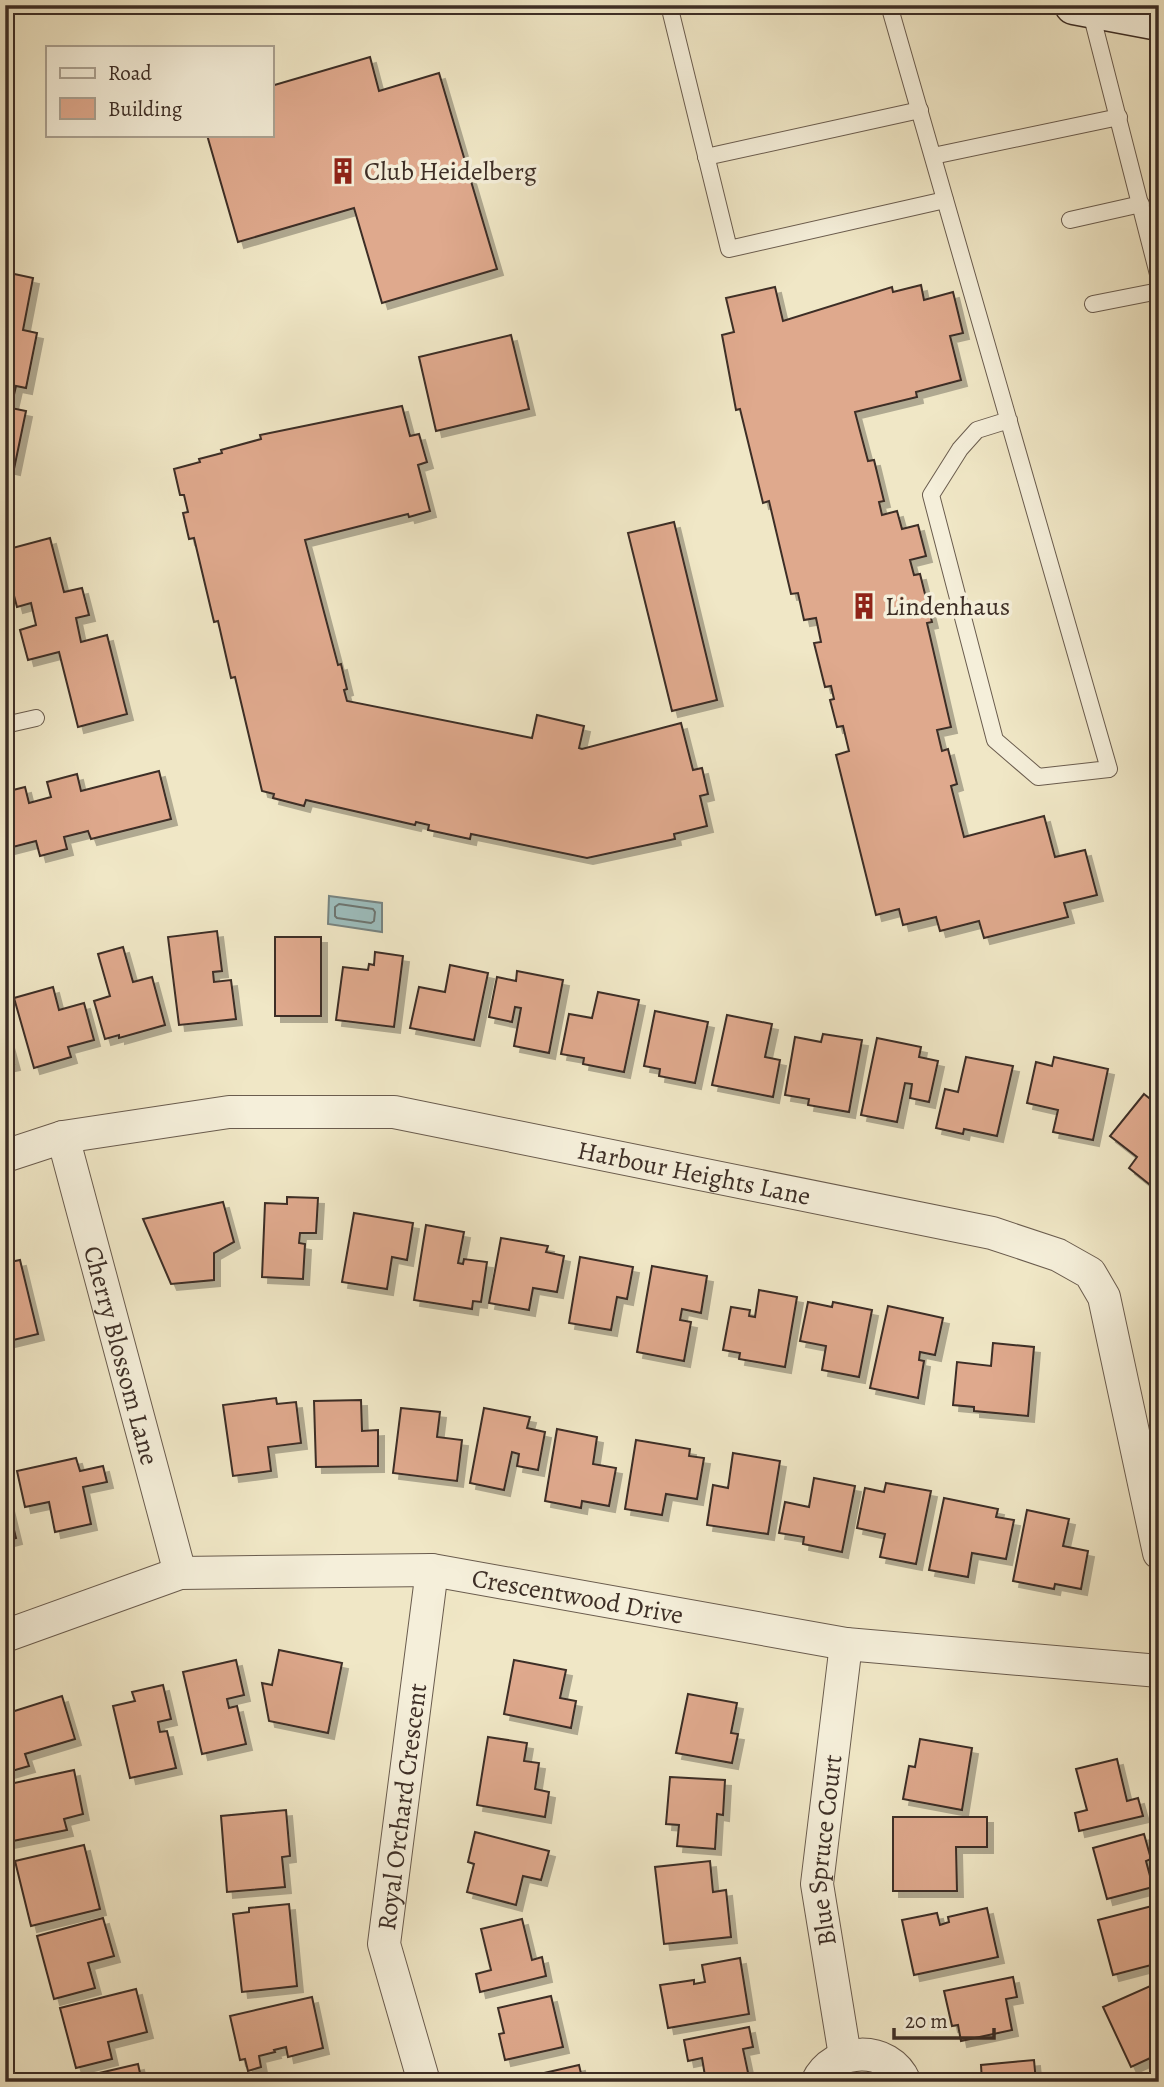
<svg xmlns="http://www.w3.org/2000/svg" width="1164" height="2087" font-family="Alegreya,serif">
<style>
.water{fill:#9dbebe;stroke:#778481;stroke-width:2}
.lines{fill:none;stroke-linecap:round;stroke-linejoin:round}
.shore{stroke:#6d7672;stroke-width:2}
.building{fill:#dfa98d;stroke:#3d2e26;stroke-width:2;filter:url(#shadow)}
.lane-casing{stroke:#6a5c4e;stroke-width:18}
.street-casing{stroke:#6a5c4e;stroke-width:34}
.secondary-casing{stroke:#3d2e26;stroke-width:41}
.lane{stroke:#f5efda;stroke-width:16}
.street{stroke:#f5efda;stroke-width:32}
.secondary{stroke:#f5efda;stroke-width:38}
.labels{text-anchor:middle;stroke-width:7;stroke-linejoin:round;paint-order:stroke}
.poi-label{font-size:26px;fill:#3d2e26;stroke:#f5efda;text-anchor:start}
.street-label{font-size:26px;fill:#3d2e26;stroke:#f5efda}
</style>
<defs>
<filter id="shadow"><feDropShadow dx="6" dy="6" stdDeviation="0" flood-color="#0004"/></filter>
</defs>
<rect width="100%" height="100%" fill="#f0e7c6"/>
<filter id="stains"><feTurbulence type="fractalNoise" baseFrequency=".00286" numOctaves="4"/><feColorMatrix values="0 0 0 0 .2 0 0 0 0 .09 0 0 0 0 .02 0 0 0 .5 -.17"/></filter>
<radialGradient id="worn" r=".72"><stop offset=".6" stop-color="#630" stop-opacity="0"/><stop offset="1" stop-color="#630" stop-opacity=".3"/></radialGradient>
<path class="water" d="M 329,896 L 382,903 L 382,932 L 328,924 Z"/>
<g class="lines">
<path class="shore" d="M 339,904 L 373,909 L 375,912 L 374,921 L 371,923 L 337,918 L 335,916 L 335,907 Z"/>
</g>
<g class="building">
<path d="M 370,57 L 379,91 L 439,73 L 497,269 L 382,303 L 354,208 L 238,242 L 207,135 L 271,135 L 271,86 Z"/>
<path d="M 5,272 L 33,278 L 23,330 L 37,333 L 26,388 L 16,386 L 11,408 L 26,411 L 14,469 L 5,467 Z"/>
<path d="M 921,285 L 924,300 L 953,292 L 963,333 L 950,336 L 961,380 L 916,392 L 917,397 L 855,412 L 868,461 L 874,460 L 884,501 L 879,502 L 882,515 L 897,511 L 902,529 L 918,525 L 926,556 L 910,560 L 914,575 L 920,574 L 932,622 L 927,623 L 951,727 L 937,730 L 942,751 L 948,749 L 957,784 L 951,786 L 964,837 L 1044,816 L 1055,857 L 1085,850 L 1097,895 L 1064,903 L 1068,917 L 984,938 L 979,921 L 940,931 L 936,917 L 903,925 L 899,909 L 876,915 L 836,755 L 849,751 L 843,726 L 837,727 L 830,700 L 834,699 L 831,686 L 825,687 L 814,643 L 821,642 L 816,618 L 804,620 L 798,593 L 791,594 L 769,501 L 763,503 L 740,409 L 736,410 L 722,335 L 734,332 L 726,298 L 775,287 L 783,321 L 892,287 L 893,292 Z"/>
<path d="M 511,335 L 529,409 L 436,431 L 419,357 Z"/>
<path d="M 402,406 L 410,436 L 419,434 L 427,462 L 418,465 L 430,511 L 409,517 L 408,514 L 305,540 L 338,665 L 341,664 L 347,689 L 344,690 L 347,701 L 532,738 L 537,715 L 584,726 L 579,748 L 582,749 L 681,723 L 693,770 L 702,768 L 708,794 L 700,796 L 707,826 L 674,834 L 675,839 L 587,858 L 471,834 L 470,839 L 428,830 L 429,825 L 416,822 L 415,825 L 306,800 L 304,806 L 273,798 L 274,794 L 262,791 L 235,677 L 231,678 L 218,621 L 214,622 L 194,538 L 189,539 L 183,513 L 188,512 L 184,495 L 180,495 L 174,469 L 200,462 L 199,459 L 222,453 L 221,450 L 261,439 L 260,435 Z"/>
<path d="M 674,522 L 717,700 L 672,711 L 628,533 Z"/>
<path d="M 50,538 L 64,592 L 82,588 L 89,615 L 76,618 L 81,642 L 107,635 L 127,714 L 78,727 L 59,652 L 28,660 L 20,630 L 36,625 L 31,603 L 17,607 L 5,562 L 5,550 Z"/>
<path d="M 159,771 L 171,819 L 91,839 L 88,831 L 64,837 L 67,849 L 40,856 L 36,841 L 5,849 L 5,792 L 25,787 L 29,803 L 51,797 L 47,782 L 77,774 L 81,791 Z"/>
<path d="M 217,931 L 222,971 L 213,972 L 214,982 L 231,980 L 236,1019 L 179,1025 L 168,937 Z"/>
<rect x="275" y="937" width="46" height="79"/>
<path d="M 123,947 L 133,982 L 152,977 L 165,1025 L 119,1038 L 119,1035 L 105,1039 L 94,1001 L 110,996 L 98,954 Z"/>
<path d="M 375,952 L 403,956 L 394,1027 L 336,1020 L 343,967 L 368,970 L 369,964 L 374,965 Z"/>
<path d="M 450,965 L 488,973 L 474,1040 L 410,1028 L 419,987 L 445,992 Z"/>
<path d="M 517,971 L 563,980 L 549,1053 L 514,1046 L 521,1008 L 515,1007 L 512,1022 L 489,1017 L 497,977 L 516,981 Z"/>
<path d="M 53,987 L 59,1010 L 84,1003 L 94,1040 L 68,1047 L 71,1057 L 34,1068 L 14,998 Z"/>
<path d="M 598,992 L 639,1000 L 624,1072 L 583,1064 L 584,1058 L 561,1054 L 569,1014 L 592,1018 Z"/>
<path d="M 655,1011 L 708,1022 L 695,1083 L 659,1076 L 660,1069 L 644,1066 Z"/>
<path d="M 727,1015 L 772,1024 L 765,1057 L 780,1060 L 773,1097 L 712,1085 Z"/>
<path d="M 5,1031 L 14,1064 L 5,1066 Z"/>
<path d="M 823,1034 L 862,1040 L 849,1112 L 808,1105 L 809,1099 L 785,1095 L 795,1037 L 821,1042 Z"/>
<path d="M 877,1038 L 921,1047 L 919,1057 L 938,1061 L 929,1102 L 910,1098 L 912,1084 L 905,1083 L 897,1122 L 861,1115 Z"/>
<path d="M 966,1057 L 1013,1066 L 997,1136 L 964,1129 L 963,1134 L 936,1128 L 945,1089 L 958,1092 Z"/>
<path d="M 1054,1057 L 1108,1069 L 1093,1140 L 1053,1132 L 1058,1110 L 1027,1103 L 1036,1062 L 1052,1066 Z"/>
<path d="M 1144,1094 L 1159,1106 L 1159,1192 L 1129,1168 L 1137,1157 L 1110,1136 Z"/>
<path d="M 287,1197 L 318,1198 L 316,1233 L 300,1233 L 299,1243 L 305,1244 L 303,1279 L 262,1277 L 265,1203 L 287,1204 Z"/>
<path d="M 223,1202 L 234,1242 L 214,1253 L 214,1280 L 171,1284 L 143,1219 Z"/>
<path d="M 354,1213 L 413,1223 L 407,1260 L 392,1257 L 387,1289 L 342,1282 Z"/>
<path d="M 426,1225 L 464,1232 L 458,1263 L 463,1264 L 464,1259 L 487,1262 L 481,1302 L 473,1301 L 472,1309 L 414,1300 Z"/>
<path d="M 501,1238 L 548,1246 L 546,1252 L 564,1256 L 557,1292 L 533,1288 L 529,1310 L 489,1303 Z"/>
<path d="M 580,1257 L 633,1267 L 627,1299 L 617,1297 L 611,1330 L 569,1323 Z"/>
<path d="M 20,1260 L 38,1334 L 5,1342 L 5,1263 Z"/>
<path d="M 652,1266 L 707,1276 L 701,1313 L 682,1309 L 680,1320 L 691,1322 L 684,1361 L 637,1352 Z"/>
<path d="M 759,1290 L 797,1297 L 785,1367 L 739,1359 L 740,1353 L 723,1350 L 731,1307 L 750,1310 L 749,1316 L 755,1317 Z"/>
<path d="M 808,1302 L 832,1307 L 833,1302 L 872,1310 L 859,1377 L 822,1370 L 826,1346 L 800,1341 Z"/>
<path d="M 888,1306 L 943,1318 L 935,1355 L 920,1352 L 919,1360 L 924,1361 L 918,1398 L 870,1388 Z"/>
<path d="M 993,1343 L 1034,1347 L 1028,1416 L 974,1411 L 974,1407 L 953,1405 L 957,1362 L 991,1366 Z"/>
<path d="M 276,1398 L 277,1404 L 296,1402 L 301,1443 L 268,1447 L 271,1471 L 233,1476 L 223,1405 Z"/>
<path d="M 361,1400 L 362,1431 L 378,1430 L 378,1466 L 316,1467 L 314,1401 Z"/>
<path d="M 401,1408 L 440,1412 L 437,1437 L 462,1440 L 457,1481 L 393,1473 Z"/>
<path d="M 484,1408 L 530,1417 L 527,1428 L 545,1432 L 538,1470 L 517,1466 L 519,1454 L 512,1452 L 504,1490 L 470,1483 Z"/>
<path d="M 557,1429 L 597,1437 L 593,1464 L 616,1468 L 609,1506 L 582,1501 L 581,1508 L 545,1501 Z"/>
<path d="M 636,1440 L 690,1449 L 689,1456 L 704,1458 L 697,1499 L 666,1494 L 662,1515 L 625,1509 Z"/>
<path d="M 733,1453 L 780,1461 L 768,1534 L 707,1525 L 713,1485 L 728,1488 Z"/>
<path d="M 76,1458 L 80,1471 L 103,1466 L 107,1482 L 83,1487 L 91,1524 L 55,1532 L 49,1502 L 25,1507 L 17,1471 Z"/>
<path d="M 814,1478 L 855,1486 L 842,1552 L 803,1544 L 804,1537 L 779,1533 L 785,1502 L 809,1507 Z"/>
<path d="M 886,1483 L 931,1491 L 916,1564 L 880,1557 L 885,1534 L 857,1528 L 865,1488 L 884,1492 Z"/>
<path d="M 5,1493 L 16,1538 L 5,1541 Z"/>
<path d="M 944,1498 L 998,1509 L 996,1517 L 1014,1520 L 1006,1559 L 972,1553 L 968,1577 L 929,1570 Z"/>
<path d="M 1027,1510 L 1069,1519 L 1063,1546 L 1088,1551 L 1081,1589 L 1055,1584 L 1054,1589 L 1013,1581 Z"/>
<path d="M 279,1650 L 342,1663 L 328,1733 L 269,1721 L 262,1683 L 272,1685 Z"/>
<path d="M 236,1660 L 244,1695 L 227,1699 L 229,1708 L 237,1706 L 246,1744 L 202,1754 L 183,1672 Z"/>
<path d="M 514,1660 L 566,1670 L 560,1698 L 576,1701 L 571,1728 L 504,1714 Z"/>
<path d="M 163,1685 L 171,1719 L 158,1722 L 160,1732 L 167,1731 L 176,1768 L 130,1778 L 113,1706 L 135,1701 L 132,1692 Z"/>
<path d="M 688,1694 L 737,1703 L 731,1733 L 738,1734 L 732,1763 L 676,1753 Z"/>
<path d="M 62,1696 L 75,1739 L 25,1754 L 29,1766 L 5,1773 L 5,1714 Z"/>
<path d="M 488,1737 L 527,1743 L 524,1761 L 539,1763 L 535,1789 L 549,1792 L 545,1817 L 477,1805 Z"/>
<path d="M 920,1739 L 972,1748 L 962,1810 L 903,1799 L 909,1766 L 915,1767 Z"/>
<path d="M 1117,1759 L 1127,1801 L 1138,1798 L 1143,1816 L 1079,1831 L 1075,1813 L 1087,1810 L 1076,1769 Z"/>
<path d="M 74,1770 L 83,1814 L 64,1819 L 67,1830 L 8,1842 L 5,1815 L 8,1814 L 5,1800 L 5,1785 Z"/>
<path d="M 670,1777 L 725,1780 L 723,1815 L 717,1814 L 715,1849 L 677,1846 L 679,1825 L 666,1824 Z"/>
<path d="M 286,1810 L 290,1856 L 282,1857 L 285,1887 L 227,1892 L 221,1816 Z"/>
<path d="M 893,1817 L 987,1817 L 987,1847 L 956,1847 L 957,1891 L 893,1891 Z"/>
<path d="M 475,1832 L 549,1851 L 541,1880 L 523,1876 L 516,1905 L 467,1892 L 474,1864 L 468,1862 Z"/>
<path d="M 1144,1834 L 1151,1859 L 1146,1861 L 1153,1887 L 1107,1899 L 1093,1848 Z"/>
<path d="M 84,1845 L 100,1909 L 31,1926 L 15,1861 Z"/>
<path d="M 710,1861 L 713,1892 L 726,1890 L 731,1937 L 664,1944 L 655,1867 Z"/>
<path d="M 289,1904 L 297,1986 L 242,1992 L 233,1914 L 249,1912 L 249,1908 Z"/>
<path d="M 1156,1905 L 1159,1917 L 1159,1934 L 1156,1935 L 1159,1947 L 1159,1963 L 1113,1975 L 1098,1920 Z"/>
<path d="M 987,1908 L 998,1957 L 914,1975 L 902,1920 L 937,1913 L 940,1925 L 949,1922 L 948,1917 Z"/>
<path d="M 103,1918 L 114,1956 L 88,1963 L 95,1988 L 54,1999 L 37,1936 Z"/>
<path d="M 522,1919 L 532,1960 L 542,1957 L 546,1976 L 480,1992 L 476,1974 L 491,1970 L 481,1929 Z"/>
<path d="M 740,1958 L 749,2014 L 668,2028 L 660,1985 L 694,1980 L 694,1984 L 705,1982 L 702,1965 Z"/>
<path d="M 1013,1977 L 1017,1997 L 1006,1999 L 1012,2030 L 961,2041 L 958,2025 L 952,2026 L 944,1991 Z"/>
<path d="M 1157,1983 L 1159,1987 L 1159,2054 L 1131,2067 L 1103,2007 Z"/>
<path d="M 136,1989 L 147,2032 L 108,2042 L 112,2059 L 76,2068 L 60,2008 Z"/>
<path d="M 551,1996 L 563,2047 L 505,2060 L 499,2034 L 504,2033 L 498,2008 Z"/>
<path d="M 312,1997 L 323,2048 L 288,2057 L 286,2047 L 274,2050 L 275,2052 L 259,2056 L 261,2067 L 248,2071 L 245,2059 L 240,2060 L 230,2016 Z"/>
<path d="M 749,2027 L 753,2047 L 743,2049 L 750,2082 L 706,2082 L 702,2058 L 688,2061 L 684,2040 Z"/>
<path d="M 1034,2060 L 1036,2082 L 982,2082 L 981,2065 Z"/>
<path d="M 138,2064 L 142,2082 L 83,2082 L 82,2077 Z"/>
<path d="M 579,2065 L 583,2082 L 519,2082 L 518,2079 Z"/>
</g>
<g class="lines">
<defs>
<g id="lane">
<path d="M 669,5 L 729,249 L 945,200"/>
<path d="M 889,5 C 964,259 1036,514 1109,769 L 1038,777 L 995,740 L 931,495 L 960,449 L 977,430 L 1009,420"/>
<path d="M 1090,9 L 1159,278"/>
<path d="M 933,156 L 1119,117"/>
<path d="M 706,157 L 920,110"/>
<path d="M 1070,220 L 1141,204"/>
<path d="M 1093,304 L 1159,291"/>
<path d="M 5,725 L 36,718"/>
</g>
<g id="street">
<path id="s1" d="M 63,1137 L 180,1573"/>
<path id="s2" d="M 5,1156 L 63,1137 L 229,1112 L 394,1112 L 992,1233 L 1058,1255 L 1090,1273 L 1104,1297 L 1159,1553"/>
<path id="s3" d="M 5,1636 L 180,1573 L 432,1570 L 846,1644 L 1159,1671"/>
<path id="s4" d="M 845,2056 L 817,1884 L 846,1644"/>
<path id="s5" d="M 424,2082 L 384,1944 L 432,1570"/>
<path d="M 817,2082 C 833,2047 889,2044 905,2082"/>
</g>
<path id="secondary" d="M 1074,5 L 1159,21"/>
</defs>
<use href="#lane" class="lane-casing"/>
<use href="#street" class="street-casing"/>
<use href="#secondary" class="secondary-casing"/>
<use href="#lane" class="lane"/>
<use href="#street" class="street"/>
<use href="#secondary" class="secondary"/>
</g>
<defs>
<symbol id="building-bare" viewBox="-9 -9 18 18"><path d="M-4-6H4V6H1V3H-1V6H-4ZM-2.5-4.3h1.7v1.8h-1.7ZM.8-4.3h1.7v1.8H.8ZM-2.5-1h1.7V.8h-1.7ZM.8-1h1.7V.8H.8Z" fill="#8f2418" stroke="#f5efda" stroke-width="2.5" paint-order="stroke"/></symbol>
</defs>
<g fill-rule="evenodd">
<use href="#building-bare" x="324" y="152" width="38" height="38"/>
<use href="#building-bare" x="845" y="587" width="38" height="38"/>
</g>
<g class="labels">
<g class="poi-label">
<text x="364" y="180">Club Heidelberg</text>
<text x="885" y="615">Lindenhaus</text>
</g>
<g class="street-label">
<text dy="9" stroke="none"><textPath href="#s2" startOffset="700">Harbour Heights Lane</textPath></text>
<text dy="9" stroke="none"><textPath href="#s1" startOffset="226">Cherry Blossom Lane</textPath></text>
<text dy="9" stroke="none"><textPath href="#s3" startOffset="586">Crescentwood Drive</textPath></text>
<text dy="9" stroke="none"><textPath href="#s5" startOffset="282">Royal Orchard Crescent</textPath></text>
<text dy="9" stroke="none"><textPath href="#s4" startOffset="208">Blue Spruce Court</textPath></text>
</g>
</g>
<rect width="1164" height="2087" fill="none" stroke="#f0e7c6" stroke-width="28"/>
<rect x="7" y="7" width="1150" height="2073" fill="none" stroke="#3d2e26" stroke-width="3.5"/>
<rect x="14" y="14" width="1136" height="2059" fill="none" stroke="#3d2e26" stroke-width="2"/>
<rect x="46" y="46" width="228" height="91" fill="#f5efda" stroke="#aba292" stroke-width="2"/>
<rect x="60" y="68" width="35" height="10" fill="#f5efda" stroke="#aba292" stroke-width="2"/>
<text x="108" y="80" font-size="21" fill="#3d2e26">Road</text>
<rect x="60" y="98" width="35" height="21" fill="#dfa98d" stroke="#aba292" stroke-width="2"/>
<text x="108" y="116" font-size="21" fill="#3d2e26">Building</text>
<path d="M894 2028v10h100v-10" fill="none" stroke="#3d2e26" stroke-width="3.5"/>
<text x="905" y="2028" font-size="21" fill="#3d2e26" stroke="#f5efda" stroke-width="5" paint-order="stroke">20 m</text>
<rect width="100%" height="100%" filter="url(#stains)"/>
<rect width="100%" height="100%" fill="url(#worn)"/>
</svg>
